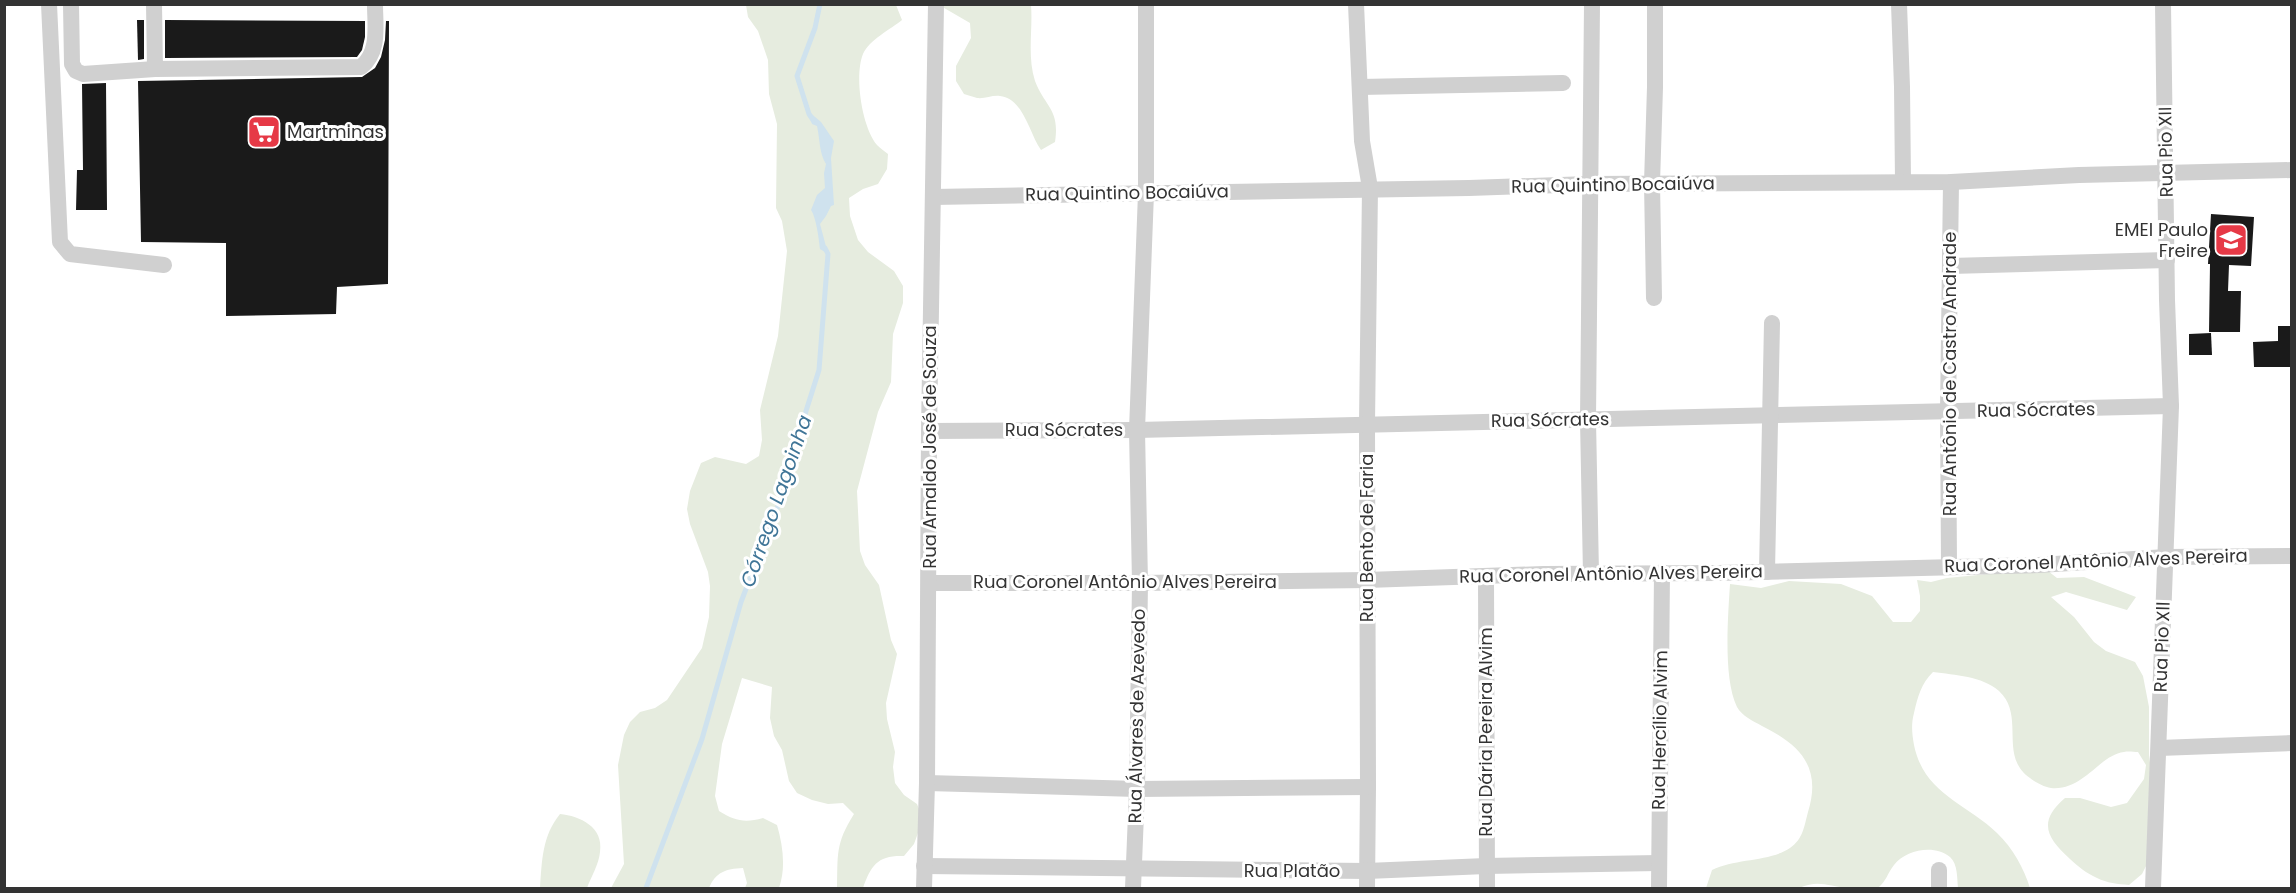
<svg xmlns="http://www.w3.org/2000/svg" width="2296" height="893" font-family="Poppins,sans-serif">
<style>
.green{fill:#e6ecdf}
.water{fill:#cfe2ee}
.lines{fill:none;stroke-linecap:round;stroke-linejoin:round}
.stream{stroke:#cfe2ee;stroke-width:5}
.building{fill:#1a1a1a}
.minor{stroke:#d0d0d0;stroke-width:16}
.labels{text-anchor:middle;stroke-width:6;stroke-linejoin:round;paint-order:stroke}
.poi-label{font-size:18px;fill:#333;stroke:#fff;text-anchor:start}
.street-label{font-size:18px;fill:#333;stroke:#fff}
.water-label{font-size:20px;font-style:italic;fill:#3f7597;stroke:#fff}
</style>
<rect width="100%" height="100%" fill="#fff"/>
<g class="green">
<path d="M 746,5 L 896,5 L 902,20 C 891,29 869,40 863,54 C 854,76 862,127 877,145 C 880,148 884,151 888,154 L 887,169 L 878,184 L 863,189 L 849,198 L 850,216 L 858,240 L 868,252 L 894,271 L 903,286 L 903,303 L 893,334 L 891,382 L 878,412 L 857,491 L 860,551 L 865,565 L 879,585 L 891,640 L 897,654 L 886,703 L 887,719 L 895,752 L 893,767 L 895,783 L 904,795 L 917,804 L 923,819 L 914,844 L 904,856 C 878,855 871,865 863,888 L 837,888 C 838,855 835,844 854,814 L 843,803 L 828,804 L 812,800 L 797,793 L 789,781 L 782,750 L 774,736 L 770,718 L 772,687 L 742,678 L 722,744 L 715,796 L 719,811 C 735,821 745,823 763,818 L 777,825 C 783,846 786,868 779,888 L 745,888 L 747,883 L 743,868 C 725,869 716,872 709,888 L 611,888 L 624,864 L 618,765 L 624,735 L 630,722 L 640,712 L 655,708 L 667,700 L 702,648 L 709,617 L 710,586 L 708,572 L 690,524 L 687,509 L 690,491 L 701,463 L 715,457 L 746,464 L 759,456 L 762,440 L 760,410 L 778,336 L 787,251 L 782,221 L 776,208 L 777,124 L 769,94 L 768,60 L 758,31 L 748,17 Z"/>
<path d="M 939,5 L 1031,5 C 1033,30 1027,56 1035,81 C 1045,107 1060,109 1055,142 L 1041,150 C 1029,133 1024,99 1000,96 C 992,95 985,99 977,98 C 973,97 968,95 964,94 L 956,81 L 956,66 L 971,38 L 970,23 Z"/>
<path d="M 2019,571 L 2048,571 L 2057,578 L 2084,577 L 2136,597 L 2127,610 L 2066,592 L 2051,597 L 2074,617 L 2094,642 L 2106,651 L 2135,662 L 2143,676 L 2149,707 L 2149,755 L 2151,770 L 2149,860 L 2142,874 L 2129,885 C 2118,884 2107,883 2097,878 C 2086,873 2079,867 2070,859 C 2047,838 2037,822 2065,798 L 2080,798 L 2111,807 L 2127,803 L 2144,779 L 2146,765 L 2138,752 C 2134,752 2128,751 2124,752 C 2099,755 2084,791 2051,788 C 2044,787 2035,782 2030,778 C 1998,756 2026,716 1999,691 C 1982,676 1955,675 1933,672 C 1921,684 1918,696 1914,713 C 1911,724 1912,734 1914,745 C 1924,794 1966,803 1997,833 C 2013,848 2024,869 2030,888 L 1958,888 C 1957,879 1958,864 1950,857 C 1934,844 1906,850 1894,865 C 1887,874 1887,880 1878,888 C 1868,888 1859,889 1849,888 C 1828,887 1820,879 1799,888 L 1706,888 L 1712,870 C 1736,858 1769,862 1790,848 C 1803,839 1804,827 1808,812 C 1822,767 1800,745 1762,726 C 1753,721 1742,716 1737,707 C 1723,678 1728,617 1730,584 L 1761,588 L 1789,581 L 1841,584 L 1872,596 L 1893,622 L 1911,622 L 1920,611 L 1920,596 L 1917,580 L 1931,582 L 1947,578 Z"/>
<path d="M 560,814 C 580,816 604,827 600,852 C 599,864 591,877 587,888 L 540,888 C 542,861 542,836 560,814 Z"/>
</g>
<path class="water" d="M 808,111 L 821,122 L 834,141 L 831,158 L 834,205 L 831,206 L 826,216 L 820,224 L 828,254 L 820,249 C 819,239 816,217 811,210 L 817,195 L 825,188 L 824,173 L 826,164 C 819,153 820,139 817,126 L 812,124 Z"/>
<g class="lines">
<g class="stream">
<path d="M 813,120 L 809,114 L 797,76 L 815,28 L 820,4"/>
<path d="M 646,888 L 702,739 L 741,602 L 793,467 L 806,411 L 819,370 L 828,254 L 825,248"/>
</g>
</g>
<g class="building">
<path d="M 137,20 L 144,20 L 144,59 L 138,60 Z"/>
<path d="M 165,20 L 365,21 L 365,37 L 362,50 L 357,57 L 165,58 Z"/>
<path d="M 386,21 L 389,21 L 388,284 L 337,287 L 336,314 L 226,316 L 226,243 L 141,242 L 138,81 L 362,77 L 375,68 L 381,57 L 385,40 Z"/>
<path d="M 106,83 L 107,210 L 76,210 L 77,170 L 83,170 L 82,84 Z"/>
<path d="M 2211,214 L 2254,217 L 2251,266 L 2229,265 L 2228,291 L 2241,291 L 2240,332 L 2209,332 L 2210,264 L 2208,264 Z"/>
<path d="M 2278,326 L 2292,326 L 2292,367 L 2254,367 L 2253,342 L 2278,341 Z"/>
<path d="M 2211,333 L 2212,355 L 2189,355 L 2189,334 Z"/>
</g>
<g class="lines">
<g class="minor">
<path d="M 49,4 L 60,242 L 70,254 L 164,265"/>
<path d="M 71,4 L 72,64 L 76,71 L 83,74 L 155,69"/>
<path d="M 154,4 L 155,69 L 361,67 C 380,52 375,26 375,4"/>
<path d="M 1356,4 L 1362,141 L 1370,188 L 1367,424 L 1368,787 L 1367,888"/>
<path d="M 1899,4 L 1902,87 L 1903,182"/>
<path d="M 1360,87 L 1563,83"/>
<path d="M 933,197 L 1469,188 L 1589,184 L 1951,182 L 2079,175 L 2292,170"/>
<path d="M 1950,266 L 2167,260"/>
<path d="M 1654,298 L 1652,183 L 1655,87 L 1655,4"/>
<path d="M 929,431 L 1137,430 L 2171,406"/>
<path d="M 1949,566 L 1948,412 L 1951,182"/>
<path d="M 1767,572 L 1772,323"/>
<path d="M 1591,574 L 1588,420 L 1592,4"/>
<path d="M 1486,576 L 1487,888"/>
<path d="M 930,583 L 1140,583 L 1367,580 L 1544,574 L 1718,573 L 2039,565 L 2166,557 L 2292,556"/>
<path d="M 2159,748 L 2292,743"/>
<path d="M 927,783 L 1137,789 L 1368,787"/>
<path d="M 924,866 L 1367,871 L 1486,866 L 1659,863"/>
<path d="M 924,888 L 927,783 L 929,431 L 936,4"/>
<path d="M 1133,888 L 1137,789 L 1140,583 L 1137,430 L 1146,193 L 1146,4"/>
<path d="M 1659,888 L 1662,572"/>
<path d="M 1939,888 L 1939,870"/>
<path d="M 2153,888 L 2171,406 L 2167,300 L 2163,4"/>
</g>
</g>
<defs>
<symbol id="supermarket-square" viewBox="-11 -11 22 22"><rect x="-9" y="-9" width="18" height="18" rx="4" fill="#e63946" stroke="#fff"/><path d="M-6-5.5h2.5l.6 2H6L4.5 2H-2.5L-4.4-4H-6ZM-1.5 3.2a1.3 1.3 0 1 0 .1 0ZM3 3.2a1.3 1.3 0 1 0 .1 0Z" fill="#fff"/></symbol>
<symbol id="school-square" viewBox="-11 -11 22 22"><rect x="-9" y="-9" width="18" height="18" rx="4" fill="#e63946" stroke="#fff"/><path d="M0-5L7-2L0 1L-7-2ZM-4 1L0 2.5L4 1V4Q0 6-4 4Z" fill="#fff"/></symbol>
</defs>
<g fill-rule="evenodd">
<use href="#supermarket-square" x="245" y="113" width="38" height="38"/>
<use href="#school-square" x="2212" y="221" width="38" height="38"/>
</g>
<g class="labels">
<g class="poi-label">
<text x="287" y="138">Martminas</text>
<text x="2208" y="236" text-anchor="end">EMEI Paulo<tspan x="2208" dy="21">Freire</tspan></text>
</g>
<g class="street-label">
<text transform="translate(2166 152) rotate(-91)" y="6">Rua Pio XII</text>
<text transform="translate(1613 185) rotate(-1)" y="6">Rua Quintino Bocaiúva</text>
<text transform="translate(1127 193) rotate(-1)" y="6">Rua Quintino Bocaiúva</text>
<text transform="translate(1950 374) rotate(-90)" y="6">Rua Antônio de Castro Andrade</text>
<text transform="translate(2036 410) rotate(-1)" y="6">Rua Sócrates</text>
<text transform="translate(1550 420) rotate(-1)" y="6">Rua Sócrates</text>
<text x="1064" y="436">Rua Sócrates</text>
<text transform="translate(930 447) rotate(-90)" y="6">Rua Arnaldo José de Souza</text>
<text transform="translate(1367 538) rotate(-90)" y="6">Rua Bento de Faria</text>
<text transform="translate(2096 561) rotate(-2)" y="6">Rua Coronel Antônio Alves Pereira</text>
<text transform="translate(1611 574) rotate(-1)" y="6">Rua Coronel Antônio Alves Pereira</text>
<text x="1125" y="588">Rua Coronel Antônio Alves Pereira</text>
<text transform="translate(2162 647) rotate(-88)" y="6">Rua Pio Xll</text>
<text transform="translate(1137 716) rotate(-89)" y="6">Rua Álvares de Azevedo</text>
<text transform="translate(1660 730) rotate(-89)" y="6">Rua Hercílio Alvim</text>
<text transform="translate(1486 732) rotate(-90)" y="6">Rua Dária Pereira Alvim</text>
<text x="1292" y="877">Rua Platão</text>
</g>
<g class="water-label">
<text transform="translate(776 501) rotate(-71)" y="7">Córrego Lagoinha</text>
</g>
</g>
<rect width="2296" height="893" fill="none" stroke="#333333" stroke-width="12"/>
</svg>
